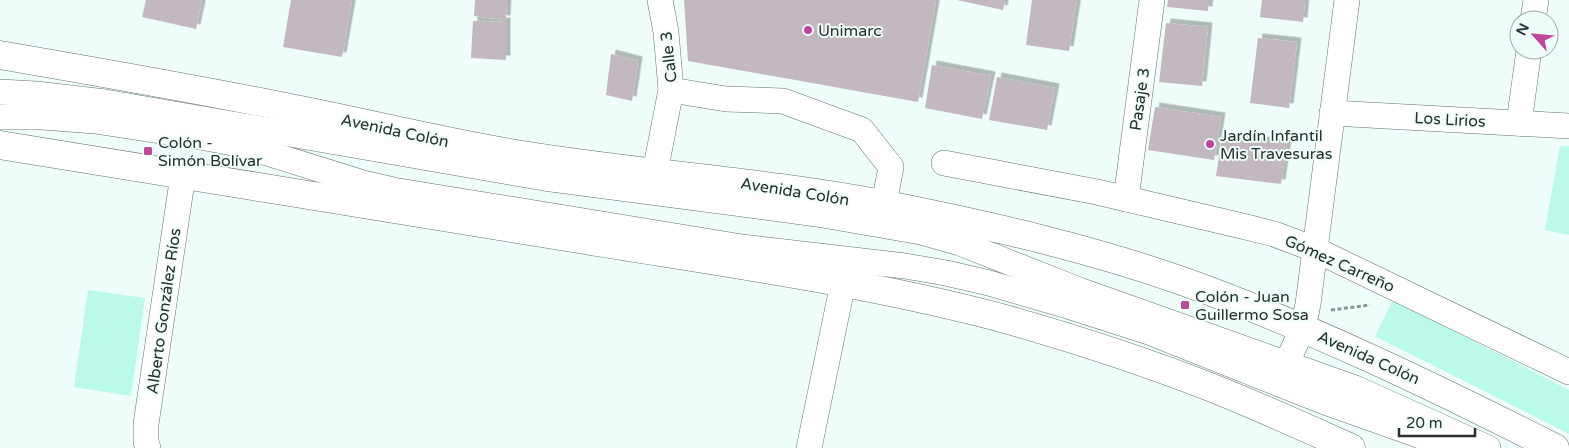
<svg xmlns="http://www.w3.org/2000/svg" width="1569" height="448" font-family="'Varela Round',sans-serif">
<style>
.green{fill:#bbf9eb}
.building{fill:#c3b8bf;filter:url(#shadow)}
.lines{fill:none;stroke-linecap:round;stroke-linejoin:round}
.minor-casing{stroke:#667370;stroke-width:26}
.major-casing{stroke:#667370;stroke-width:29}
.path{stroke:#8b9592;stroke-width:3;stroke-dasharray:4 2.5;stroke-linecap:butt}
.minor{stroke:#fff;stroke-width:25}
.major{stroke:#fff;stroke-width:28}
.poi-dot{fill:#be469b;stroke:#eefdf9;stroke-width:2}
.labels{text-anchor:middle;stroke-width:4;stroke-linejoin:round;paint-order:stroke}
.poi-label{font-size:16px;fill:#292f2d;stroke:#eefdf9;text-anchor:start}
.street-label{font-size:16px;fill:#292f2d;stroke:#eefdf9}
</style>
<defs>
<filter id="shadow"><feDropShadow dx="4.5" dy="-4.5" stdDeviation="0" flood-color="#0004"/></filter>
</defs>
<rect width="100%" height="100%" fill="#eefdf9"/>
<g class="green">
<path d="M 1560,146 L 1569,146 L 1569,235 L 1545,230 Z"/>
<path d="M 88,290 L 145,298 L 131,396 L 74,387 Z"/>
<path d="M 1393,300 L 1569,390 L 1569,434 L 1375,336 Z"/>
</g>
<g class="building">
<path d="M 146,0 L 202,0 L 196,29 L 142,17 Z"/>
<path d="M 291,0 L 352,0 L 342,57 L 283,47 Z"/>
<path d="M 475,0 L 507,0 L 506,20 L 474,16 Z"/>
<path d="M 684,0 L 936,0 L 918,102 L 688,61 Z"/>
<path d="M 957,0 L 1005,0 L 1003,10 Z"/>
<path d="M 1032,0 L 1077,0 L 1069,51 L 1026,45 Z"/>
<path d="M 1168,0 L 1209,0 L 1208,11 L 1167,7 Z"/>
<path d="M 1262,0 L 1305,0 L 1303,22 L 1260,17 Z"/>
<path d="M 473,21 L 506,22 L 506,60 L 471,58 Z"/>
<path d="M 1166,23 L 1208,27 L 1202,86 L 1159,82 Z"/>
<path d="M 1258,38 L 1297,42 L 1289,108 L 1250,103 Z"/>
<path d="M 611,54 L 638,61 L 632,101 L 606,95 Z"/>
<path d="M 932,65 L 991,76 L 982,119 L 925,108 Z"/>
<path d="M 997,77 L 1055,88 L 1047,130 L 989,120 Z"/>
<path d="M 1155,107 L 1221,117 L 1214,160 L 1148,150 Z"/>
<path d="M 1222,136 L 1287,144 L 1281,184 L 1216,176 Z"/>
</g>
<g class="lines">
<defs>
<g id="minor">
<path d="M 1533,20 L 1536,0"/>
<path d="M 671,90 L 726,99 L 783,101 L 862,130 L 891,167 L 884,204"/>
<path d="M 0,92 L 36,94 L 105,102 L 544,178 L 817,214 L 921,232 L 960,243 L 1079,290 L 1355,388 L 1488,448"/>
<path d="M 1332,113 L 1569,126"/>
<path d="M 0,117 L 43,117 L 95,121 L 206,138 L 238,144 L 363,183 L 393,190 L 742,247 L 905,266 L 946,273 L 989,283 L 1068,306 L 1146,331 L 1322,401 L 1418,435 L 1448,448"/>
<path d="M 1519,123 L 1529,50"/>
<path d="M 944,163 L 1097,192 L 1242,226 L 1274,234 L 1314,249 L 1569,372"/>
<path d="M 655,172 L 671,90 L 666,32 L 660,0"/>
<path d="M 1126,199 L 1152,0"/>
<path d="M 1279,379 L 1303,328 L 1308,304 L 1347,0"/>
<path d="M 148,448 L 146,442 L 146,424 L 183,175"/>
<path d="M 809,448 L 843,283"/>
</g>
<g id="major">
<path d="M 0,55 C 99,72 197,89 295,109 C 367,123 438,141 510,153 C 635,174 762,181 887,205 C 988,225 1089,248 1185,282 C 1313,328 1434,387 1555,448"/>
<path d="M 0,145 C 193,176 386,208 579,239 C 719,262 861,281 998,317 C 1069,337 1141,360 1210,387 C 1258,406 1304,427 1351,448"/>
</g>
</defs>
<use href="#minor" class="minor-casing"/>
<use href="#major" class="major-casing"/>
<path class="path" d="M 1331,310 L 1370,305"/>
<use href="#minor" class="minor"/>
<use href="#major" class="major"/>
</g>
<g class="poi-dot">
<circle cx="808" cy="30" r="5"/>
<circle cx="1210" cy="144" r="5"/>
<rect x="143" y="146" width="10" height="10" rx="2.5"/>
<rect x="1180" y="300" width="10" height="10" rx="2.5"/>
</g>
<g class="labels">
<g class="poi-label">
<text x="818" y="36">Unimarc</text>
<text x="1220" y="141">Jardín Infantil<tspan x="1220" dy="18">Mis Travesuras</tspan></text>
<text x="158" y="148">Colón -<tspan x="158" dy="18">Simón Bolívar</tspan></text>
<text x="1195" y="302">Colón - Juan<tspan x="1195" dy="18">Guillermo Sosa</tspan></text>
</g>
<g class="street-label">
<text transform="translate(668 57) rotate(-96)" y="6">Calle 3</text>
<text transform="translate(1139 99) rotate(-82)" y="6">Pasaje 3</text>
<text transform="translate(1450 119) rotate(3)" y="6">Los Lirios</text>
<text transform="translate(395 130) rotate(12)" y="6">Avenida Colón</text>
<text transform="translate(795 191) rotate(9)" y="6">Avenida Colón</text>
<text transform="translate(1340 263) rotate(24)" y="6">Gómez Carreño</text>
<text transform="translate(163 311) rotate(-82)" y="6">Alberto González Ríos</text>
<text transform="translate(1369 357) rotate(24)" y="6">Avenida Colón</text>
</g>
</g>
<g transform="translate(1534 35) rotate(297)"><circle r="24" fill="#eefdf9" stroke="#9faba7"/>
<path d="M0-4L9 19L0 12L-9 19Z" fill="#be469b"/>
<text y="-8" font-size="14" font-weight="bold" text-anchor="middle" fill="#292f2d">N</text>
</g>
<path d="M1399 428v8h76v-8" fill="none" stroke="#292f2d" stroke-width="2.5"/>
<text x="1406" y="428" font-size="15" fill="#292f2d" stroke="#eefdf9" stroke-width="4" paint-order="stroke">20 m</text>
</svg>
